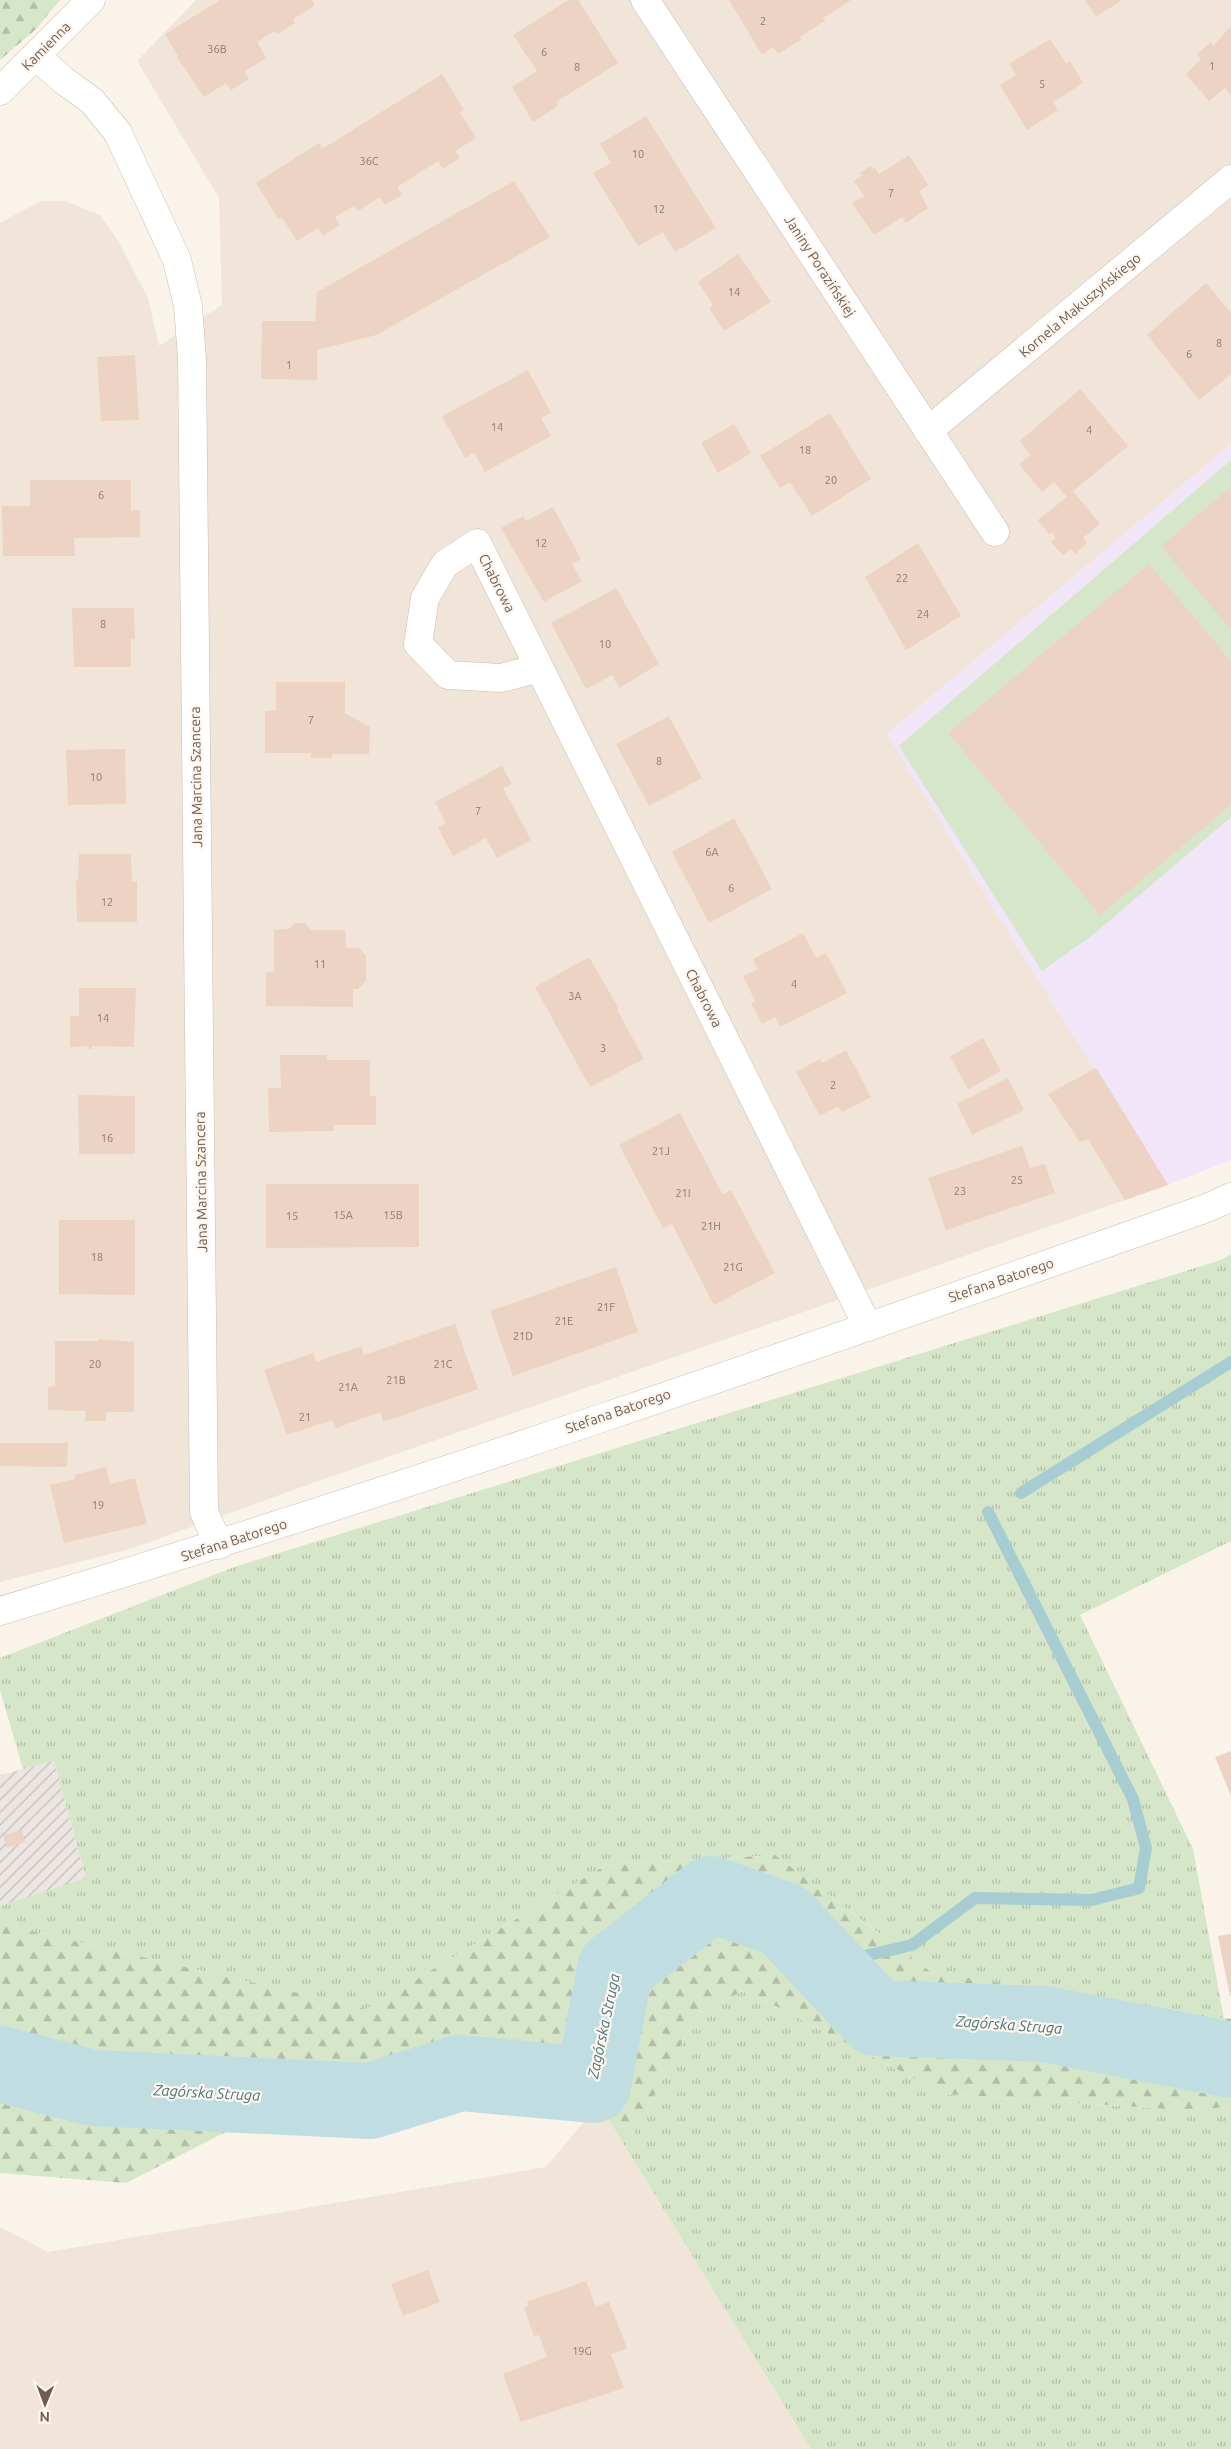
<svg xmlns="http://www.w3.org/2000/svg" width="1231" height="2449" font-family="Ubuntu,sans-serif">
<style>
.residential{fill:#f1e5d9}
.industrial{fill:url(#industrial-furrows)}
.education{fill:#f0e6f7}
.grass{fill:url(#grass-tufts)}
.forest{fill:url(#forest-firs)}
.pitch{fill:#d6e6c9}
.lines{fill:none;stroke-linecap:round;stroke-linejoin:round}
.stream{stroke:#a7cdd2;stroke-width:12}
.river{stroke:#c0dee2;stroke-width:76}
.building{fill:#ecd3c4}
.street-casing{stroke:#cbbbb0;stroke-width:29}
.secondary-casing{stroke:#cfbdb1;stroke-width:29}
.street{stroke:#fff;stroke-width:28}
.secondary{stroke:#fff;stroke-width:28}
.labels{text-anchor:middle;stroke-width:4.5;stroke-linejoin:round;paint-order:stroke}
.number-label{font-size:11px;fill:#90796d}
.street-label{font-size:14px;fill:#725b50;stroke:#fdf7f0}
.water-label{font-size:15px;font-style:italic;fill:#48757b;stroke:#fdf7f0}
</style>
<defs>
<pattern id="industrial-furrows" width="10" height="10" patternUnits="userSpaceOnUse" patternTransform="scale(1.25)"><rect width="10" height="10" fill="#ece6e2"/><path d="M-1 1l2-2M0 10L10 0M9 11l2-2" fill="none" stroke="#c4bdba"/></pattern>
<pattern id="grass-tufts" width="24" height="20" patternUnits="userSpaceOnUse" patternTransform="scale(1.25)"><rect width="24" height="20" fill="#d6e6c9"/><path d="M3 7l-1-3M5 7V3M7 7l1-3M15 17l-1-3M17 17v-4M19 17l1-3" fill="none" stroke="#b2bda6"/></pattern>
<pattern id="forest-firs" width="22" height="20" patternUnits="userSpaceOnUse" patternTransform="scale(1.25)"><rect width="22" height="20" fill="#d6e6c9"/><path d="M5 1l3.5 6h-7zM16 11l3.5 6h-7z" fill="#b2bda6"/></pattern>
</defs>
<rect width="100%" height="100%" fill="#faf3ea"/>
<g class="residential">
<path d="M 196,0 L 1231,0 L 1231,444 L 887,734 L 1010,935 L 1168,1185 L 310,1484 L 130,1549 L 0,1582 L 0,223 L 41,201 L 65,201 L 100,215 L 118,241 L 148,298 L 159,346 L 222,305 L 219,198 L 137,61 Z"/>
<path d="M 599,2104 L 811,2449 L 0,2449 L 0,2227 L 48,2252 L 546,2167 Z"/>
</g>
<path class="industrial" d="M 54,1761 L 86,1879 L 0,1906 L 0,1775 Z"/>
<path class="education" d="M 1231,444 L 1231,1160 L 1168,1185 L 1010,935 L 887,734 Z"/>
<g class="grass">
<path d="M 1231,1254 L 1231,1541 L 1080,1615 L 1193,1849 L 1224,2019 L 931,1972 L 775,1855 L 606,1865 L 367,2009 L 0,1924 L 0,1906 L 86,1878 L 54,1761 L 23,1769 L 0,1690 L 0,1658 L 234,1567 L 1221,1260 Z"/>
<path d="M 745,1990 L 944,2094 L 1182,2110 L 1231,2107 L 1231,2449 L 811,2449 L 599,2104 L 632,2136 L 697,2014 Z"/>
</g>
<g class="forest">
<path d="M 0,0 L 60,0 L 36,29 L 0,60 Z"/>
<path d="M 775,1855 L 931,1972 L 1231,2019 L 1231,2107 L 1182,2110 L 944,2094 L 745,1990 L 697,2014 L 632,2136 L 598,2104 L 259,2115 L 126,2183 L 0,2173 L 0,1924 L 367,2009 L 606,1865 Z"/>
</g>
<path class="pitch" d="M 1231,460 L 1231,817 L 1094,934 L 1042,971 L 899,746 Z"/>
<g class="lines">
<g class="stream">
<path d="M 1021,1493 L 1231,1362"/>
<path d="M 826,1965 L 912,1945 L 975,1898 L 1092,1900 L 1139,1888 L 1146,1848 L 1133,1799 L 988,1512"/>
</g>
<path class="river" d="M 0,2064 L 93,2088 L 370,2101 L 460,2073 L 593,2085 L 615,1969 L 711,1894 L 784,1920 L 876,2018 L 1044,2024 L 1231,2060"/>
</g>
<g class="building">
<path d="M 220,0 L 312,0 L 315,5 L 293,19 L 295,23 L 278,34 L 275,31 L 257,42 L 266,58 L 244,72 L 249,79 L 231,90 L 226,83 L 204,97 L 177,57 L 178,56 L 165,34 Z"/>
<path d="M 568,0 L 578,0 L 618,63 L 556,102 L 558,106 L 533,122 L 512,87 L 537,71 L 513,35 Z"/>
<path d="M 729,0 L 851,0 L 823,18 L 825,21 L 800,37 L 802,39 L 778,54 L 773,47 L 762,55 Z"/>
<path d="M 1085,0 L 1122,0 L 1096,17 Z"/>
<path d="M 1231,26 L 1231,95 L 1225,88 L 1209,101 L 1186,74 L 1201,59 L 1197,54 L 1211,42 L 1213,46 Z"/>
<path d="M 1050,39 L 1066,63 L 1070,61 L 1083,83 L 1053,102 L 1058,110 L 1027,130 L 1000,85 L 1016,75 L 1009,64 Z"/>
<path d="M 442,74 L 464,110 L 460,112 L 476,138 L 455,151 L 460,158 L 443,169 L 438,161 L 397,187 L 402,195 L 385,205 L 380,197 L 358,211 L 354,206 L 335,217 L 340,225 L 323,236 L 318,228 L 297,241 L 282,217 L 278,219 L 256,183 L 319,143 L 322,149 Z"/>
<path d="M 646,116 L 716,228 L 675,252 L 663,232 L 638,246 L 593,173 L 611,163 L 600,144 Z"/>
<path d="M 909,155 L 928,185 L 919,191 L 928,208 L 906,223 L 902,217 L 874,235 L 852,203 L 864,196 L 854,181 L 862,176 L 860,173 L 870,166 L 872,169 L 875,168 L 879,174 Z"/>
<path d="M 514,181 L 550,237 L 376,335 L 317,350 L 317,380 L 261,379 L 262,321 L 315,321 L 317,292 Z"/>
<path d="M 738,254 L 771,302 L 724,331 L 709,308 L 713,305 L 698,282 Z"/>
<path d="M 1206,283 L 1231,313 L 1231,374 L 1199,400 L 1147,335 Z"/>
<path d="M 135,355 L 139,420 L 101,421 L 97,357 Z"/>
<path d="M 528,370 L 551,413 L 541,418 L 551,436 L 485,472 L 474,452 L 465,458 L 442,416 Z"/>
<path d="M 1080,389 L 1128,446 L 1073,491 L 1100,524 L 1083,538 L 1087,543 L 1075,554 L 1071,549 L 1063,555 L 1051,542 L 1056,538 L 1052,532 L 1049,534 L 1038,520 L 1067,497 L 1054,482 L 1042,492 L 1019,464 L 1031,455 L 1020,441 Z"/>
<path d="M 830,413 L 871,479 L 812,516 L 790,482 L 780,488 L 760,456 Z"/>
<path d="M 734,424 L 751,453 L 718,473 L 701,443 Z"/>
<path d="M 30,480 L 131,480 L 131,510 L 140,510 L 140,537 L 74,538 L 75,556 L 3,556 L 2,506 L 30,506 Z"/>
<path d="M 1231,487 L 1231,630 L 1161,546 Z"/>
<path d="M 553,507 L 581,559 L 572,564 L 582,581 L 544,602 L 501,528 L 523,516 L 526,521 Z"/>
<path d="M 918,543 L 961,616 L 906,650 L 865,577 Z"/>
<path d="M 1149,564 L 1231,661 L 1231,805 L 1100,915 L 948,733 Z"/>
<path d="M 616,588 L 659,664 L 619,688 L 612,675 L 586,689 L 551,623 Z"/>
<path d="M 72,608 L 134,608 L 135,639 L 131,639 L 131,667 L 74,667 Z"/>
<path d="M 276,682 L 345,682 L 345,713 L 370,727 L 369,754 L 332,754 L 332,758 L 311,758 L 311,753 L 265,753 L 265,711 L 276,710 Z"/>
<path d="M 669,716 L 702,778 L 649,806 L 616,744 Z"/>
<path d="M 125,749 L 126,804 L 68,805 L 66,750 Z"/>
<path d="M 502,766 L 512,784 L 503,788 L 531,840 L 497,858 L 486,838 L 453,856 L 438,828 L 446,823 L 435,802 Z"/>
<path d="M 734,818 L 772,889 L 709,923 L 672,852 Z"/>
<path d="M 79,854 L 131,854 L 132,882 L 137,882 L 137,922 L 77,922 L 76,881 L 78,881 Z"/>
<path d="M 295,923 L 305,923 L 311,930 L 345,930 L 346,948 L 358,948 L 366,955 L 366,981 L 358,989 L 353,989 L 353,1007 L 266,1006 L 266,972 L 274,972 L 274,930 L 289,929 Z"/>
<path d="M 803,933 L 816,958 L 826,953 L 847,993 L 780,1027 L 775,1017 L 762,1024 L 751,1003 L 755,1001 L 743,976 L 758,969 L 753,959 Z"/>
<path d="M 589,957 L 619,1009 L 617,1010 L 644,1059 L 590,1087 L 535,987 Z"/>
<path d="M 79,988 L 136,988 L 134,1047 L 92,1046 L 92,1049 L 89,1049 L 89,1046 L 70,1047 L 70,1016 L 79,1016 Z"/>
<path d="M 983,1038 L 1001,1071 L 968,1089 L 950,1056 Z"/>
<path d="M 846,1050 L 871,1097 L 842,1112 L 838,1106 L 820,1116 L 796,1072 L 820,1059 L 822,1063 Z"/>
<path d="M 280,1055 L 327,1055 L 327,1060 L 370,1060 L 370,1096 L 376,1096 L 376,1125 L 334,1125 L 334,1131 L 269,1132 L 268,1088 L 281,1088 Z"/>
<path d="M 1096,1068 L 1126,1116 L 1168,1185 L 1125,1200 L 1088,1139 L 1080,1142 L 1048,1094 Z"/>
<path d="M 1008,1078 L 1024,1110 L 972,1135 L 957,1104 Z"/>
<path d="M 78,1095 L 135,1096 L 135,1154 L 79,1154 Z"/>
<path d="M 680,1113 L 723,1195 L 731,1190 L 775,1273 L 714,1305 L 672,1224 L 663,1228 L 619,1145 Z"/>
<path d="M 1022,1146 L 1030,1168 L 1045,1164 L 1055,1193 L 946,1230 L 928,1178 Z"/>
<path d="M 266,1184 L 419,1184 L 419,1247 L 266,1248 Z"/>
<path d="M 59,1220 L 135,1220 L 135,1295 L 59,1294 Z"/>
<path d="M 616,1267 L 638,1332 L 513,1376 L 490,1311 Z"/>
<path d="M 455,1324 L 478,1389 L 383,1422 L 380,1412 L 336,1428 L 332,1420 L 287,1435 L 264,1370 L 313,1353 L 316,1362 L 361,1346 L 364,1355 Z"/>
<path d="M 98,1339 L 134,1342 L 134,1412 L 106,1412 L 106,1421 L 85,1421 L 86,1411 L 48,1410 L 48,1387 L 55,1386 L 55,1341 L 98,1341 Z"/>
<path d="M 0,1443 L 68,1443 L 67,1467 L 0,1466 Z"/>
<path d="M 106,1467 L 110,1484 L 135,1478 L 147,1524 L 64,1543 L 50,1485 L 75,1479 L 75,1475 Z"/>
<path d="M 1231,1751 L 1231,1796 L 1215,1757 Z"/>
<path d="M 22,1830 L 25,1842 L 7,1848 L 3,1835 Z"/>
<path d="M 1231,1934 L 1231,1996 L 1230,1996 L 1218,1936 Z"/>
<path d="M 428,2270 L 440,2302 L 403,2316 L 391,2284 Z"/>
<path d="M 586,2281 L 596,2307 L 609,2302 L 627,2348 L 611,2354 L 624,2388 L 521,2422 L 503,2374 L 547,2357 L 539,2335 L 534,2336 L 524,2308 L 528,2306 L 527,2302 Z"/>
</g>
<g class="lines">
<defs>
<g id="street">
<path d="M 645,0 L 995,532"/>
<path d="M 36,56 L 63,80 L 92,101 L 118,133 L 177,260 L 188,306 L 192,359 L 204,1512 L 219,1545"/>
<path d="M 928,431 L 1231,179"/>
<path d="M 539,668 L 501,678 L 448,675 L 418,644 L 425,598 L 445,564 L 477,543 L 868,1327"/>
</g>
<g id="secondary">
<path d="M 0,91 L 91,0"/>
<path d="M 0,1611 C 406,1489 807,1349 1207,1208 L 1231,1197"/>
</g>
</defs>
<use href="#street" class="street-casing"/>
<use href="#secondary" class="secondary-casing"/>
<use href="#street" class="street"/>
<use href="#secondary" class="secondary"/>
</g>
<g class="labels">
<g class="number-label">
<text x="763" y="25">2</text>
<text x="217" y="53">36B</text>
<text x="544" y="56">6</text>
<text x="1212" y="70">1</text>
<text x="577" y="71">8</text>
<text x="1042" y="88">5</text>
<text x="638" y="158">10</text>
<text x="369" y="165">36C</text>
<text x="891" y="197">7</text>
<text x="659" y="213">12</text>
<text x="734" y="296">14</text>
<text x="1219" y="347">8</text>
<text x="1189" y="358">6</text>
<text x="289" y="369">1</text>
<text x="497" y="431">14</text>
<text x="1089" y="434">4</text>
<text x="805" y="454">18</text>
<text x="831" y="484">20</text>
<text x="101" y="499">6</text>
<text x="541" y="547">12</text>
<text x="902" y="582">22</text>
<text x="923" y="618">24</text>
<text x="103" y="628">8</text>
<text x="605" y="648">10</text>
<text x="311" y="724">7</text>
<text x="659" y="765">8</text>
<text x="96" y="781">10</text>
<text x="478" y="815">7</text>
<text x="712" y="856">6A</text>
<text x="731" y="892">6</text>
<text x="107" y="906">12</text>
<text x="320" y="968">11</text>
<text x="794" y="988">4</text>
<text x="575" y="1000">3A</text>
<text x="103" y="1022">14</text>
<text x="603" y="1052">3</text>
<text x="833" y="1089">2</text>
<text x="107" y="1142">16</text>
<text x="661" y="1155">21J</text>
<text x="1017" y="1184">25</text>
<text x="960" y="1195">23</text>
<text x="683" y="1197">21I</text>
<text x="343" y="1219">15A</text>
<text x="393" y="1219">15B</text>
<text x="292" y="1220">15</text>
<text x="711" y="1230">21H</text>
<text x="97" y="1261">18</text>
<text x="733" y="1271">21G</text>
<text x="606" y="1311">21F</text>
<text x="564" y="1325">21E</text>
<text x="523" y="1340">21D</text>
<text x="95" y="1368">20</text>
<text x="443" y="1368">21C</text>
<text x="396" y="1384">21B</text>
<text x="348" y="1391">21A</text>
<text x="305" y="1421">21</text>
<text x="98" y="1509">19</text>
<text x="582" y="2355">19G</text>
</g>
<g class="street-label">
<text transform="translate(46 46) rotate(-45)" y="5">Kamienna</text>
<text transform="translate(820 266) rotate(57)" y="5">Janiny Porazińskiej</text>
<text transform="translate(1080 305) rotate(-40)" y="5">Kornela Makuszyńskiego</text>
<text transform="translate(497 583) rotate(63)" y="5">Chabrowa</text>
<text transform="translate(196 777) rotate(-91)" y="5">Jana Marcina Szancera</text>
<text transform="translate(704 998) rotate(63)" y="5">Chabrowa</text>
<text transform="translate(201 1182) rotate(-91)" y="5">Jana Marcina Szancera</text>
<text transform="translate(1001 1280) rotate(-19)" y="5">Stefana Batorego</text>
<text transform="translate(618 1411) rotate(-19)" y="5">Stefana Batorego</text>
<text transform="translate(234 1540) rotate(-18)" y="5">Stefana Batorego</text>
</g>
<g class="water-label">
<text transform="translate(1009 2025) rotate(4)" y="5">Zagórska Struga</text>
<text transform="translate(604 2026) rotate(-78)" y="5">Zagórska Struga</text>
<text transform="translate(207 2093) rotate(3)" y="5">Zagórska Struga</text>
</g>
</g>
<g transform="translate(45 2404) rotate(181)" stroke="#fdf7f0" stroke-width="4" paint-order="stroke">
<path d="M0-4L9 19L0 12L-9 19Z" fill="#725b50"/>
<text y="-8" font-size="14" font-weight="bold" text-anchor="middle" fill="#725b50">N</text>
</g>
</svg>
